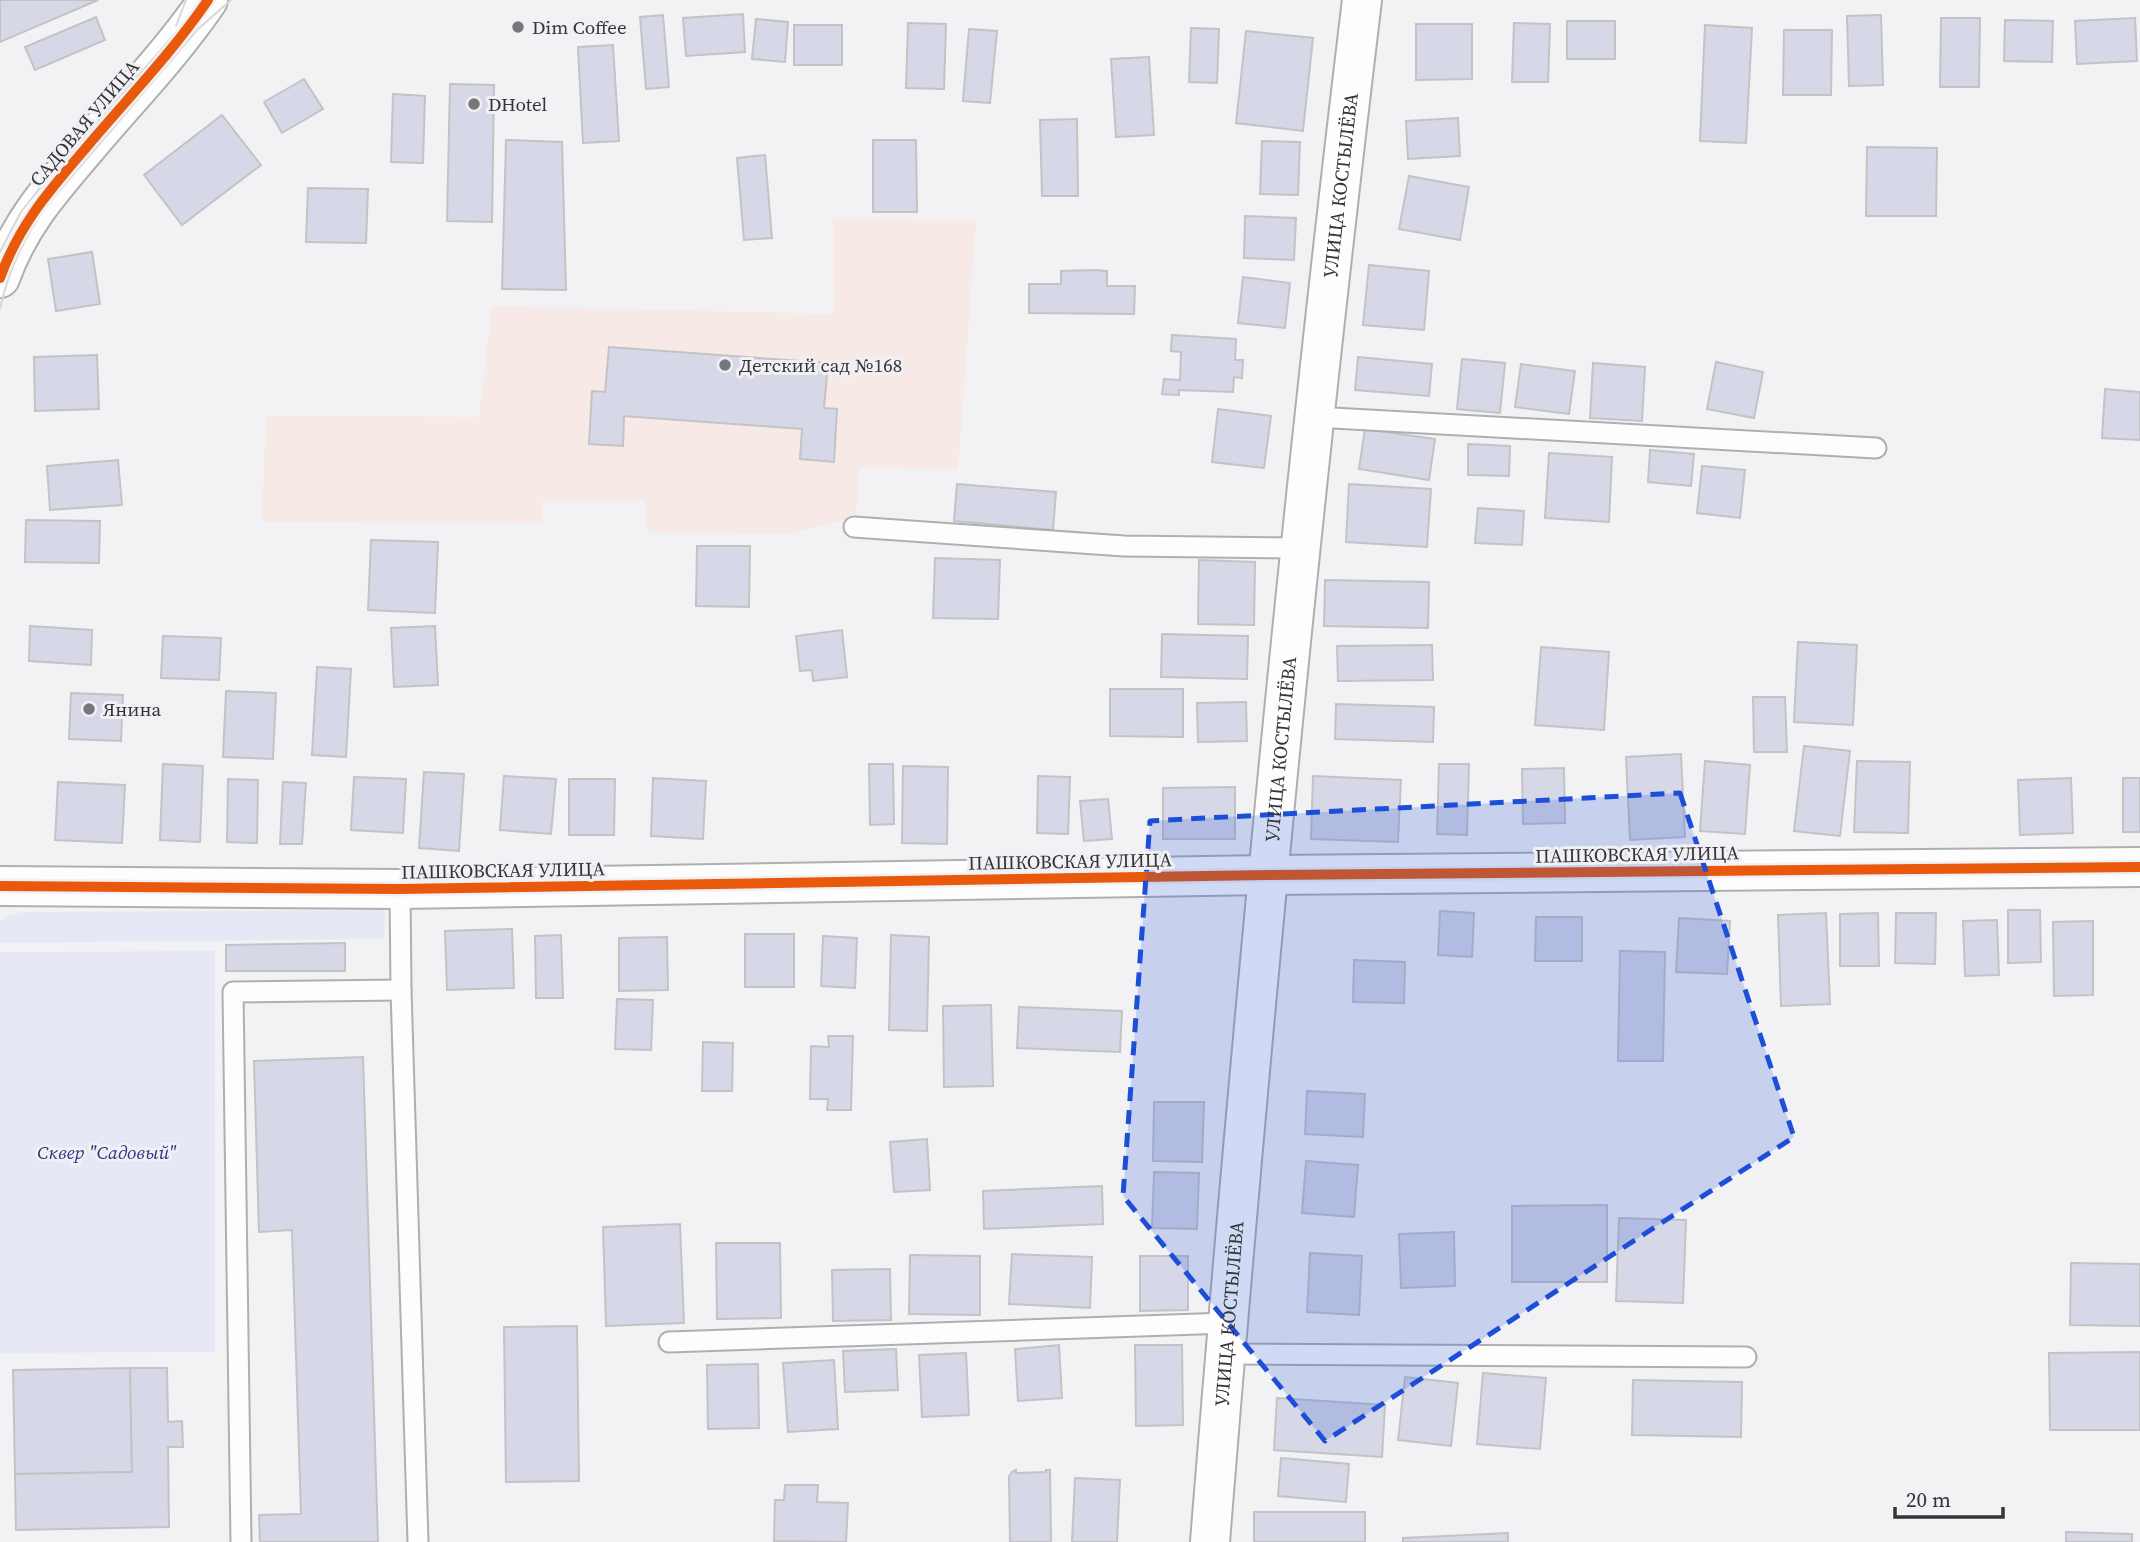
<svg xmlns="http://www.w3.org/2000/svg" width="2140" height="1542" font-family="'Source Serif 4',serif">
<style>
.education{fill:#f7e9e6}
.green{fill:#e6e8f6}
.building{fill:#d7d8e7;stroke:#c3c3c5;stroke-width:2}
.lines{fill:none;stroke-linecap:round;stroke-linejoin:round}
.lane-casing{stroke:#afafb1;stroke-width:23}
.secondary-casing{stroke:#afafb1;stroke-width:42}
.lane{stroke:#fdfdfd;stroke-width:19}
.secondary{stroke:#fdfdfd;stroke-width:38}
.tram{stroke:#d7d7d8;stroke-width:2}
.cycleway-casing{stroke:#f1f1f5;stroke-width:15}
.cycleway{stroke:#e8590c;stroke-width:10}
.marked{fill:#1d4ed8;fill-opacity:0.2;stroke:#1d4ed8;stroke-width:5;stroke-dasharray:14 9;stroke-linejoin:round}
.poi-dot{fill:#777779;stroke:#f1f1f5;stroke-width:2.5}
.labels{text-anchor:middle;stroke-width:6;stroke-linejoin:round;paint-order:stroke}
.poi-label{font-size:19px;fill:#353537;stroke:#f1f1f5;text-anchor:start}
.street-label{font-size:19px;fill:#353537;stroke:#f1f1f5}
.park-label{font-size:19px;font-style:italic;fill:#352f82;stroke:#f1f1f5}
</style>
<rect width="100%" height="100%" fill="#f2f2f4"/>
<path class="education" d="M 833,219 L 976,221 L 958,469 L 859,467 L 856,517 L 789,534 L 648,532 L 644,501 L 542,501 L 543,524 L 262,522 L 266,416 L 479,417 L 492,306 L 834,314 Z"/>
<g class="green">
<path d="M 385,910 L 384,939 L 0,943 L 0,921 L 7,916 L 22,912 Z"/>
<path d="M 215,951 L 215,1352 L 0,1353 L 0,952 Z"/>
</g>
<g class="building">
<path d="M 0,0 L 98,0 L 0,42 Z"/>
<path d="M 743,14 L 745,52 L 686,56 L 683,18 Z"/>
<path d="M 663,15 L 669,87 L 646,89 L 640,17 Z"/>
<path d="M 1881,15 L 1883,85 L 1849,86 L 1847,16 Z"/>
<path d="M 96,17 L 105,40 L 35,70 L 25,47 Z"/>
<path d="M 1941,18 L 1980,18 L 1979,87 L 1940,87 Z"/>
<path d="M 2135,18 L 2137,61 L 2077,64 L 2075,21 Z"/>
<path d="M 756,19 L 788,22 L 785,62 L 752,59 Z"/>
<path d="M 2005,20 L 2053,21 L 2052,62 L 2004,61 Z"/>
<rect x="1567" y="21" width="48" height="38"/>
<path d="M 908,23 L 946,24 L 944,89 L 906,88 Z"/>
<path d="M 1514,23 L 1550,24 L 1548,82 L 1512,82 Z"/>
<path d="M 1416,24 L 1472,24 L 1472,79 L 1416,80 Z"/>
<rect x="794" y="25" width="48" height="40"/>
<path d="M 1705,25 L 1752,28 L 1746,143 L 1700,141 Z"/>
<path d="M 1191,28 L 1219,29 L 1217,83 L 1189,82 Z"/>
<path d="M 969,29 L 997,31 L 990,103 L 963,101 Z"/>
<path d="M 1784,30 L 1832,30 L 1831,95 L 1783,95 Z"/>
<path d="M 1246,31 L 1313,38 L 1303,131 L 1236,123 Z"/>
<path d="M 613,45 L 619,141 L 583,143 L 578,47 Z"/>
<path d="M 1149,57 L 1154,135 L 1116,137 L 1111,59 Z"/>
<path d="M 304,79 L 323,109 L 282,133 L 264,102 Z"/>
<path d="M 450,84 L 494,85 L 492,222 L 447,221 Z"/>
<path d="M 393,94 L 425,96 L 423,163 L 391,162 Z"/>
<path d="M 222,115 L 261,165 L 182,225 L 144,175 Z"/>
<path d="M 1458,118 L 1460,156 L 1408,159 L 1406,121 Z"/>
<path d="M 1077,119 L 1078,196 L 1042,196 L 1040,120 Z"/>
<path d="M 506,140 L 562,142 L 566,290 L 502,289 Z"/>
<path d="M 873,140 L 916,140 L 917,212 L 873,212 Z"/>
<path d="M 1262,141 L 1300,142 L 1298,195 L 1260,194 Z"/>
<path d="M 1867,147 L 1937,148 L 1936,216 L 1866,216 Z"/>
<path d="M 765,155 L 772,238 L 744,240 L 737,158 Z"/>
<path d="M 1409,176 L 1469,187 L 1460,240 L 1399,229 Z"/>
<path d="M 308,188 L 368,189 L 366,243 L 306,242 Z"/>
<path d="M 1245,216 L 1296,218 L 1294,260 L 1244,258 Z"/>
<path d="M 92,252 L 100,304 L 56,311 L 48,259 Z"/>
<path d="M 1369,265 L 1429,271 L 1424,330 L 1363,325 Z"/>
<path d="M 1095,270 L 1107,271 L 1107,286 L 1135,286 L 1134,314 L 1029,313 L 1029,284 L 1061,284 L 1061,271 Z"/>
<path d="M 1243,277 L 1290,283 L 1285,328 L 1238,323 Z"/>
<path d="M 1172,335 L 1236,339 L 1235,360 L 1243,360 L 1242,378 L 1234,377 L 1233,392 L 1179,390 L 1179,395 L 1162,394 L 1164,379 L 1180,380 L 1181,352 L 1171,351 Z"/>
<path d="M 609,347 L 828,363 L 824,408 L 837,409 L 834,462 L 800,459 L 802,429 L 624,416 L 623,446 L 589,444 L 592,391 L 605,392 Z"/>
<path d="M 97,355 L 99,409 L 35,411 L 34,357 Z"/>
<path d="M 1358,357 L 1432,364 L 1429,396 L 1355,390 Z"/>
<path d="M 1462,359 L 1505,363 L 1500,413 L 1457,409 Z"/>
<path d="M 1716,362 L 1763,372 L 1754,418 L 1707,409 Z"/>
<path d="M 1593,363 L 1645,367 L 1642,421 L 1590,418 Z"/>
<path d="M 1521,364 L 1575,371 L 1569,414 L 1515,407 Z"/>
<path d="M 2105,389 L 2140,392 L 2140,440 L 2102,438 Z"/>
<path d="M 1218,409 L 1271,416 L 1264,468 L 1212,462 Z"/>
<path d="M 1365,429 L 1435,439 L 1429,480 L 1359,469 Z"/>
<path d="M 1468,444 L 1510,446 L 1509,476 L 1468,475 Z"/>
<path d="M 1650,450 L 1694,454 L 1691,486 L 1648,482 Z"/>
<path d="M 1549,453 L 1612,457 L 1609,522 L 1545,518 Z"/>
<path d="M 118,460 L 122,505 L 50,510 L 47,466 Z"/>
<path d="M 1702,466 L 1745,470 L 1740,518 L 1697,513 Z"/>
<path d="M 957,484 L 1056,492 L 1053,530 L 954,521 Z"/>
<path d="M 1349,484 L 1431,489 L 1427,547 L 1346,542 Z"/>
<path d="M 1478,508 L 1524,511 L 1522,545 L 1475,543 Z"/>
<path d="M 26,520 L 100,521 L 99,563 L 25,562 Z"/>
<path d="M 371,540 L 438,542 L 435,613 L 368,610 Z"/>
<path d="M 697,546 L 750,546 L 749,607 L 696,606 Z"/>
<path d="M 935,558 L 1000,560 L 998,619 L 933,618 Z"/>
<path d="M 1199,560 L 1255,562 L 1254,625 L 1198,624 Z"/>
<path d="M 1325,580 L 1429,582 L 1428,628 L 1324,626 Z"/>
<path d="M 30,626 L 92,630 L 91,665 L 29,661 Z"/>
<path d="M 435,626 L 438,685 L 394,687 L 391,628 Z"/>
<path d="M 842,630 L 847,677 L 813,681 L 812,670 L 800,671 L 796,636 Z"/>
<path d="M 1162,634 L 1248,636 L 1247,679 L 1161,677 Z"/>
<path d="M 163,636 L 221,638 L 219,680 L 161,678 Z"/>
<path d="M 1798,642 L 1857,645 L 1853,725 L 1794,722 Z"/>
<path d="M 1432,645 L 1433,680 L 1338,681 L 1337,646 Z"/>
<path d="M 1541,647 L 1609,652 L 1604,730 L 1535,725 Z"/>
<path d="M 317,667 L 351,669 L 346,757 L 312,755 Z"/>
<path d="M 1110,689 L 1183,689 L 1183,737 L 1110,736 Z"/>
<path d="M 226,691 L 276,693 L 273,759 L 223,757 Z"/>
<path d="M 71,693 L 123,695 L 121,741 L 69,739 Z"/>
<path d="M 1753,697 L 1785,697 L 1787,752 L 1754,752 Z"/>
<path d="M 1246,702 L 1247,741 L 1198,742 L 1197,703 Z"/>
<path d="M 1336,704 L 1434,707 L 1433,742 L 1335,739 Z"/>
<path d="M 1804,746 L 1850,751 L 1840,836 L 1794,831 Z"/>
<path d="M 1681,754 L 1685,837 L 1630,840 L 1626,757 Z"/>
<path d="M 1705,761 L 1750,765 L 1745,834 L 1700,831 Z"/>
<path d="M 1857,761 L 1910,762 L 1908,833 L 1854,832 Z"/>
<path d="M 163,764 L 203,766 L 200,842 L 160,840 Z"/>
<path d="M 869,764 L 893,764 L 894,824 L 870,825 Z"/>
<path d="M 1439,764 L 1469,764 L 1467,835 L 1437,834 Z"/>
<path d="M 903,766 L 948,767 L 947,844 L 902,843 Z"/>
<path d="M 1564,768 L 1565,823 L 1523,824 L 1522,769 Z"/>
<path d="M 424,772 L 464,774 L 459,851 L 419,848 Z"/>
<path d="M 504,776 L 556,779 L 551,834 L 500,830 Z"/>
<path d="M 1038,776 L 1070,777 L 1068,834 L 1037,833 Z"/>
<path d="M 1313,776 L 1401,780 L 1398,842 L 1311,839 Z"/>
<path d="M 354,777 L 406,779 L 403,833 L 351,830 Z"/>
<path d="M 653,778 L 706,781 L 703,839 L 651,836 Z"/>
<path d="M 2071,778 L 2073,833 L 2020,835 L 2018,780 Z"/>
<rect x="2123" y="778" width="17" height="54"/>
<path d="M 228,779 L 258,780 L 257,843 L 227,842 Z"/>
<path d="M 569,779 L 615,779 L 614,835 L 569,835 Z"/>
<path d="M 58,782 L 125,785 L 122,843 L 55,840 Z"/>
<path d="M 283,782 L 306,783 L 302,844 L 280,844 Z"/>
<path d="M 1235,787 L 1235,839 L 1163,839 L 1163,788 Z"/>
<path d="M 1108,799 L 1112,839 L 1084,841 L 1080,801 Z"/>
<path d="M 2008,910 L 2040,910 L 2041,962 L 2008,963 Z"/>
<path d="M 1440,911 L 1474,913 L 1472,957 L 1438,955 Z"/>
<path d="M 1826,913 L 1830,1004 L 1781,1006 L 1778,915 Z"/>
<path d="M 1878,913 L 1879,966 L 1840,966 L 1840,914 Z"/>
<path d="M 1896,913 L 1936,913 L 1935,964 L 1895,963 Z"/>
<path d="M 1536,917 L 1582,917 L 1582,961 L 1535,961 Z"/>
<path d="M 1679,918 L 1730,921 L 1727,974 L 1676,972 Z"/>
<path d="M 1997,920 L 1999,975 L 1965,976 L 1963,921 Z"/>
<path d="M 2093,921 L 2093,995 L 2054,996 L 2053,922 Z"/>
<path d="M 512,929 L 514,988 L 447,990 L 445,931 Z"/>
<rect x="745" y="934" width="49" height="53"/>
<path d="M 561,935 L 563,998 L 536,998 L 535,936 Z"/>
<path d="M 891,935 L 929,937 L 927,1031 L 889,1030 Z"/>
<path d="M 823,936 L 857,938 L 855,988 L 821,986 Z"/>
<path d="M 667,937 L 668,990 L 619,991 L 619,938 Z"/>
<path d="M 345,943 L 345,971 L 226,971 L 226,945 Z"/>
<path d="M 1620,951 L 1665,952 L 1663,1061 L 1618,1061 Z"/>
<path d="M 1354,960 L 1405,962 L 1404,1003 L 1353,1002 Z"/>
<path d="M 617,999 L 653,1000 L 651,1050 L 615,1049 Z"/>
<path d="M 991,1005 L 993,1086 L 944,1087 L 943,1006 Z"/>
<path d="M 1019,1007 L 1122,1011 L 1120,1052 L 1017,1048 Z"/>
<path d="M 828,1036 L 853,1036 L 851,1110 L 827,1110 L 828,1099 L 810,1099 L 811,1046 L 829,1047 Z"/>
<path d="M 703,1042 L 733,1043 L 732,1091 L 702,1091 Z"/>
<path d="M 363,1057 L 378,1542 L 260,1542 L 259,1515 L 301,1514 L 292,1230 L 259,1232 L 254,1061 Z"/>
<path d="M 1307,1091 L 1365,1094 L 1363,1137 L 1305,1134 Z"/>
<path d="M 1154,1102 L 1204,1102 L 1202,1162 L 1153,1161 Z"/>
<path d="M 927,1139 L 930,1190 L 894,1192 L 890,1142 Z"/>
<path d="M 1306,1161 L 1358,1165 L 1354,1217 L 1302,1213 Z"/>
<path d="M 1154,1172 L 1199,1173 L 1197,1229 L 1152,1228 Z"/>
<path d="M 1102,1186 L 1103,1224 L 984,1229 L 983,1191 Z"/>
<path d="M 1607,1205 L 1607,1282 L 1512,1282 L 1512,1206 Z"/>
<path d="M 1619,1218 L 1686,1220 L 1683,1303 L 1616,1301 Z"/>
<path d="M 680,1224 L 684,1323 L 606,1326 L 603,1227 Z"/>
<path d="M 1454,1232 L 1455,1286 L 1401,1288 L 1399,1234 Z"/>
<path d="M 716,1243 L 780,1243 L 781,1318 L 717,1319 Z"/>
<path d="M 1310,1253 L 1362,1256 L 1359,1315 L 1307,1312 Z"/>
<path d="M 1012,1254 L 1092,1257 L 1090,1308 L 1009,1304 Z"/>
<path d="M 910,1255 L 980,1256 L 980,1315 L 909,1314 Z"/>
<path d="M 1140,1256 L 1188,1256 L 1188,1310 L 1140,1311 Z"/>
<path d="M 2071,1263 L 2140,1264 L 2140,1326 L 2070,1325 Z"/>
<path d="M 890,1269 L 891,1320 L 833,1321 L 832,1270 Z"/>
<path d="M 577,1326 L 579,1481 L 506,1482 L 504,1327 Z"/>
<path d="M 1059,1345 L 1062,1398 L 1018,1401 L 1015,1349 Z"/>
<path d="M 1135,1345 L 1182,1345 L 1183,1425 L 1136,1426 Z"/>
<path d="M 896,1349 L 898,1390 L 845,1392 L 843,1351 Z"/>
<path d="M 2140,1352 L 2140,1430 L 2050,1430 L 2049,1353 Z"/>
<path d="M 966,1353 L 969,1415 L 922,1417 L 919,1355 Z"/>
<path d="M 834,1360 L 838,1429 L 788,1432 L 783,1363 Z"/>
<path d="M 758,1364 L 759,1428 L 708,1429 L 707,1365 Z"/>
<path d="M 130,1368 L 132,1472 L 15,1474 L 13,1370 Z"/>
<path d="M 130,1368 L 167,1368 L 168,1422 L 182,1421 L 183,1447 L 168,1447 L 169,1527 L 16,1530 L 15,1474 L 132,1472 Z"/>
<path d="M 1483,1373 L 1546,1378 L 1540,1449 L 1477,1444 Z"/>
<path d="M 1405,1377 L 1458,1383 L 1451,1446 L 1398,1440 Z"/>
<path d="M 1633,1380 L 1742,1382 L 1741,1437 L 1632,1435 Z"/>
<path d="M 1277,1398 L 1385,1405 L 1382,1457 L 1274,1450 Z"/>
<path d="M 1281,1458 L 1349,1464 L 1346,1502 L 1278,1496 Z"/>
<path d="M 1016,1470 L 1016,1473 L 1046,1472 L 1046,1470 L 1050,1470 L 1051,1542 L 1010,1542 L 1009,1476 L 1013,1471 Z"/>
<path d="M 1075,1478 L 1120,1480 L 1117,1542 L 1072,1542 Z"/>
<path d="M 785,1485 L 818,1485 L 817,1502 L 848,1503 L 846,1542 L 774,1541 L 775,1500 L 784,1500 Z"/>
<rect x="1254" y="1512" width="111" height="30"/>
<path d="M 2066,1532 L 2132,1534 L 2132,1542 L 2066,1542 Z"/>
<path d="M 1508,1533 L 1508,1542 L 1403,1542 L 1403,1538 Z"/>
</g>
<g class="lines">
<defs>
<g id="lane">
<path d="M 1315,417 L 1876,448"/>
<path d="M 854,527 L 1124,546 L 1302,548"/>
<path d="M 400,889 L 401,990 L 418,1542"/>
<path d="M 669,1342 L 1228,1323"/>
<path d="M 1225,1354 L 1746,1357"/>
<path d="M 241,1542 L 233,992 L 401,990"/>
</g>
<g id="secondary">
<path d="M 0,278 C 19,225 49,191 85,149 C 126,100 172,53 208,0"/>
<path d="M 0,886 L 400,889 L 1268,875 L 2140,867"/>
<path id="s1" d="M 1210,1542 C 1251,1027 1300,513 1362,0"/>
</g>
</defs>
<use href="#lane" class="lane-casing"/>
<use href="#secondary" class="secondary-casing"/>
<use href="#lane" class="lane"/>
<use href="#secondary" class="secondary"/>
<g class="tram">
<path d="M 176,26 L 186,0"/>
<path d="M 0,252 L 21,212 L 36,193 L 186,21 L 208,0"/>
<path d="M 0,309 C 8,270 25,236 48,204 L 197,30 L 231,0"/>
</g>
<defs>
<g id="cycleway">
<path d="M 0,278 C 19,225 49,191 85,149 C 126,100 172,53 208,0"/>
<path d="M 0,886 L 400,889 L 1268,875 L 2140,867"/>
</g>
</defs>
<use href="#cycleway" class="cycleway-casing"/>
<use href="#cycleway" class="cycleway"/>
</g>
<path class="marked" d="M 1680,793 L 1794,1137 L 1325,1441 L 1123,1196 L 1150,821 Z"/>
<g class="poi-dot">
<circle cx="518" cy="27" r="7"/>
<circle cx="474" cy="104" r="7"/>
<circle cx="725" cy="365" r="7"/>
<circle cx="89" cy="709" r="7"/>
</g>
<g class="labels">
<g class="poi-label">
<text x="532" y="34">Dim Coffee</text>
<text x="488" y="111">DHotel</text>
<text x="739" y="372">Детский сад №168</text>
<text x="103" y="716">Янина</text>
</g>
<g class="street-label">
<text transform="translate(84 123) rotate(-50)" y="7">САДОВАЯ УЛИЦА</text>
<text dy="7" stroke="none"><textPath href="#s1" startOffset="1363">УЛИЦА КОСТЫЛЁВА</textPath></text>
<text dy="7" stroke="none"><textPath href="#s1" startOffset="796">УЛИЦА КОСТЫЛЁВА</textPath></text>
<text transform="translate(1637 854) rotate(-1)" y="7">ПАШКОВСКАЯ УЛИЦА</text>
<text transform="translate(1070 861) rotate(-1)" y="7">ПАШКОВСКАЯ УЛИЦА</text>
<text transform="translate(503 870) rotate(-1)" y="7">ПАШКОВСКАЯ УЛИЦА</text>
<text dy="7" stroke="none"><textPath href="#s1" startOffset="229">УЛИЦА КОСТЫЛЁВА</textPath></text>
</g>
<g class="park-label">
<text x="107" y="1159">Сквер "Садовый"</text>
</g>
</g>
<path d="M1895 1507v10h108v-10" fill="none" stroke="#353537" stroke-width="3.5"/>
<text x="1906" y="1507" font-size="21" fill="#353537" stroke="#f1f1f5" stroke-width="5" paint-order="stroke">20 m</text>
</svg>
